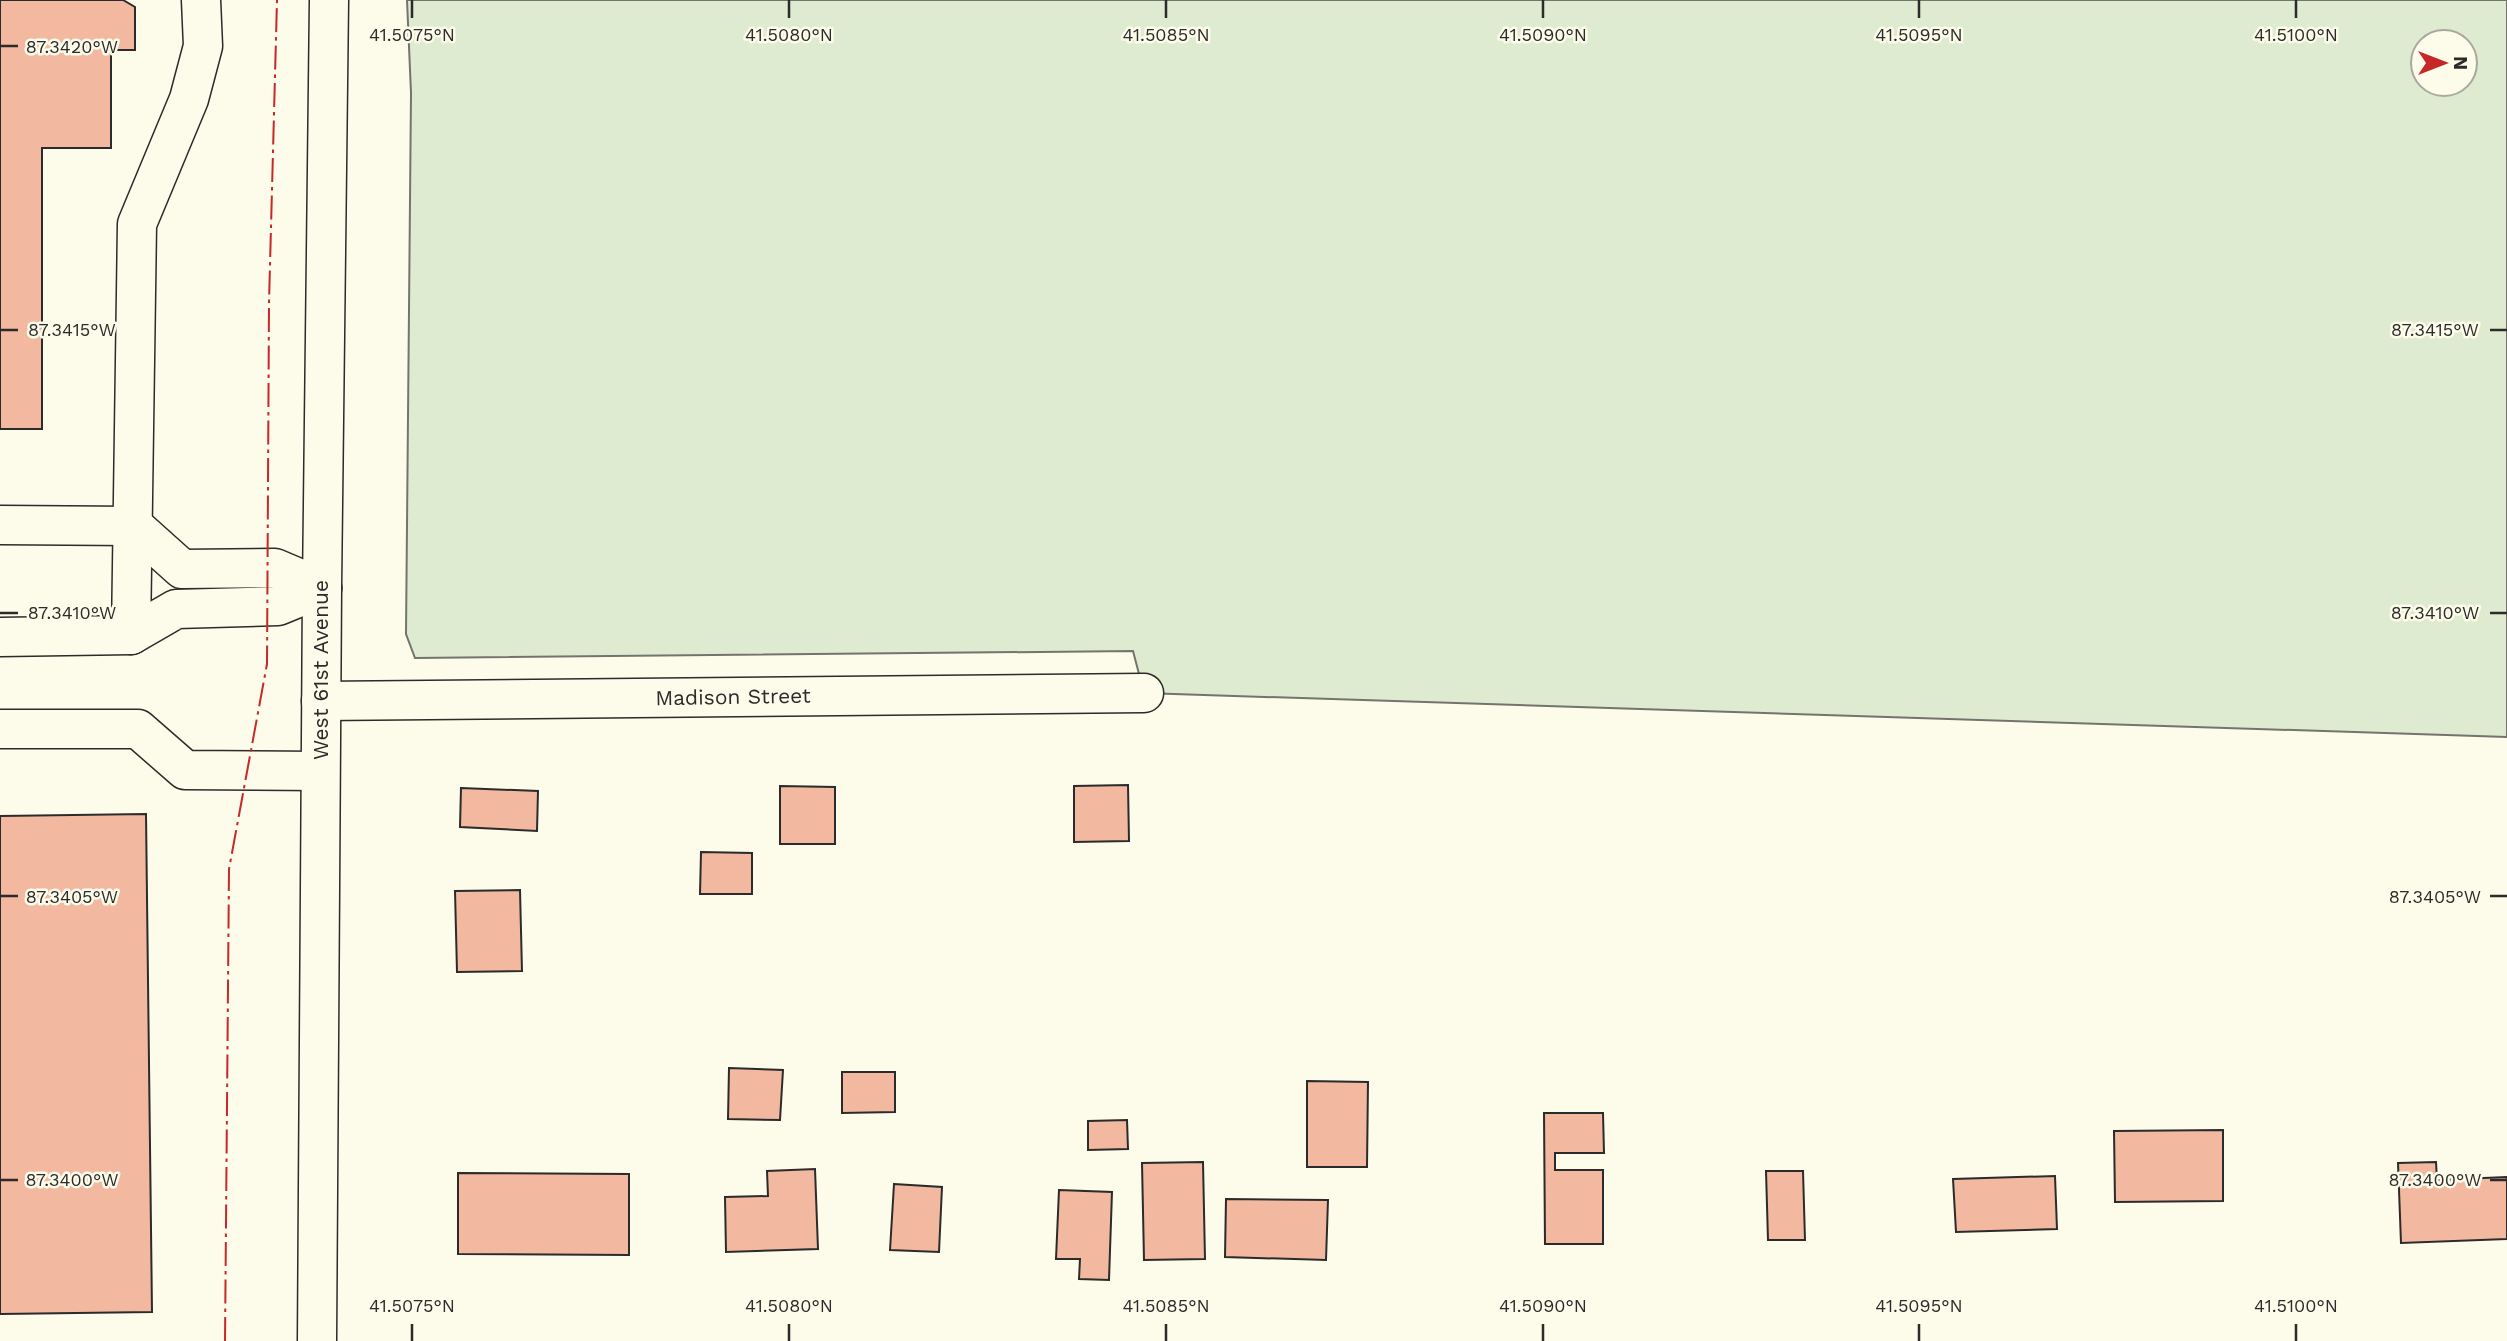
<svg xmlns="http://www.w3.org/2000/svg" width="2507" height="1341" font-family="'Work Sans',sans-serif">
<style>
.green{fill:#deebd1;stroke:#74746e;stroke-width:2;fill-rule:evenodd}
.building{fill:#f2b8a0;stroke:#2b2b2b;stroke-width:2}
.lines{fill:none;stroke-linecap:round;stroke-linejoin:round}
.minor-casing{stroke:#2b2b2b;stroke-width:41}
.major-casing{stroke:#2b2b2b;stroke-width:41}
.minor{stroke:#fdfbea;stroke-width:38}
.major{stroke:#fdfbea;stroke-width:38}
.power{stroke:#c62828;stroke-width:2;stroke-dasharray:24 5 3.5 5;stroke-linecap:butt}
.ticks{fill:none;stroke:#2b2b2b;stroke-width:2.5}
.labels{text-anchor:middle;stroke-width:5;stroke-linejoin:round;paint-order:stroke}
.street-label{font-size:21px;fill:#2b2b2b;stroke:#fdfbea}
.ticks-label{font-size:18px;text-anchor:middle;fill:#2b2b2b;stroke:#fdfbea;stroke-width:5;stroke-linejoin:round;paint-order:stroke}
</style>
<rect width="100%" height="100%" fill="#fdfbea"/>
<path class="green" d="M 407,0 L 2507,0 L 2507,737 L 1144,693 L 1133,651 L 415,658 L 406,634 L 411,93 ZM 2423,42 L 2465,42 L 2465,84 L 2423,84 Z"/>
<g class="building">
<path d="M 0,0 L 123,0 L 135,7 L 135,50 L 111,50 L 111,148 L 42,148 L 42,429 L 0,429 Z"/>
<path d="M 1128,785 L 1129,841 L 1074,842 L 1074,786 Z"/>
<path d="M 780,786 L 835,787 L 835,844 L 780,844 Z"/>
<path d="M 461,788 L 538,791 L 537,831 L 460,827 Z"/>
<path d="M 146,814 L 152,1312 L 0,1314 L 0,816 Z"/>
<path d="M 701,852 L 752,853 L 752,894 L 700,894 Z"/>
<path d="M 520,890 L 522,971 L 457,972 L 455,891 Z"/>
<path d="M 729,1068 L 783,1070 L 780,1120 L 728,1119 Z"/>
<path d="M 842,1072 L 895,1072 L 895,1112 L 842,1113 Z"/>
<path d="M 1307,1081 L 1368,1082 L 1367,1167 L 1307,1167 Z"/>
<path d="M 1544,1113 L 1603,1113 L 1604,1153 L 1555,1153 L 1555,1170 L 1603,1170 L 1603,1244 L 1545,1244 Z"/>
<path d="M 1127,1120 L 1128,1149 L 1088,1150 L 1088,1121 Z"/>
<path d="M 2223,1130 L 2223,1201 L 2115,1202 L 2114,1131 Z"/>
<path d="M 1203,1162 L 1205,1259 L 1144,1260 L 1142,1163 Z"/>
<path d="M 2436,1162 L 2437,1180 L 2507,1177 L 2507,1239 L 2401,1243 L 2398,1163 Z"/>
<path d="M 815,1169 L 818,1249 L 726,1252 L 725,1197 L 768,1196 L 767,1171 Z"/>
<path d="M 1766,1171 L 1803,1171 L 1805,1240 L 1768,1240 Z"/>
<path d="M 458,1173 L 629,1174 L 629,1255 L 458,1254 Z"/>
<path d="M 2055,1176 L 2057,1229 L 1956,1232 L 1953,1179 Z"/>
<path d="M 894,1184 L 942,1187 L 939,1252 L 890,1250 Z"/>
<path d="M 1059,1190 L 1112,1192 L 1109,1280 L 1079,1279 L 1080,1259 L 1056,1259 Z"/>
<path d="M 1226,1199 L 1328,1200 L 1326,1260 L 1225,1257 Z"/>
</g>
<g class="lines">
<defs>
<g id="minor">
<path d="M 0,525 L 134,526 L 182,569 L 275,568 L 322,588"/>
<path d="M 131,635 L 137,224 L 189,99 L 203,46 L 201,0"/>
<path d="M 0,637 L 131,635 L 176,609 L 278,606 L 322,588"/>
<path d="M 321,701 L 1144,693"/>
<path d="M 0,729 L 138,729 L 185,770 L 320,771"/>
</g>
<path id="major" d="M 317,1341 L 322,588 L 329,0"/>
</defs>
<use href="#minor" class="minor-casing"/>
<use href="#major" class="major-casing"/>
<use href="#minor" class="minor"/>
<use href="#major" class="major"/>
<path class="power" d="M 225,1341 L 229,869 L 267,664 L 269,303 L 277,0"/>
</g>
<path class="ticks" d="M 412,0 L 412,18M 789,0 L 789,18M 1166,0 L 1166,18M 1543,0 L 1543,18M 1919,0 L 1919,18M 2296,0 L 2296,18M 0,46 L 18,46M 0,330 L 18,330M 2490,330 L 2507,330M 0,613 L 18,613M 2490,613 L 2507,613M 0,896 L 18,896M 2490,896 L 2507,896M 0,1180 L 18,1180M 2490,1180 L 2507,1180M 412,1324 L 412,1341M 789,1324 L 789,1341M 1166,1324 L 1166,1341M 1543,1324 L 1543,1341M 1919,1324 L 1919,1341M 2296,1324 L 2296,1341"/>
<g class="labels">
<g class="street-label">
<text transform="translate(321 670) rotate(-90)" y="7">West 61st Avenue</text>
<text transform="translate(733 697) rotate(-1)" y="7">Madison Street</text>
</g>
</g>
<g class="ticks-label">
<text x="412" y="41">41.5075°N</text>
<text x="789" y="41">41.5080°N</text>
<text x="1166" y="41">41.5085°N</text>
<text x="1543" y="41">41.5090°N</text>
<text x="1919" y="41">41.5095°N</text>
<text x="2296" y="41">41.5100°N</text>
<text x="72" y="53">87.3420°W</text>
<text x="2435" y="336">87.3415°W</text>
<text x="72" y="336">87.3415°W</text>
<text x="2435" y="619">87.3410°W</text>
<text x="72" y="619">87.3410°W</text>
<text x="2435" y="903">87.3405°W</text>
<text x="72" y="903">87.3405°W</text>
<text x="2435" y="1186">87.3400°W</text>
<text x="72" y="1186">87.3400°W</text>
<text x="412" y="1312">41.5075°N</text>
<text x="789" y="1312">41.5080°N</text>
<text x="1166" y="1312">41.5085°N</text>
<text x="1543" y="1312">41.5090°N</text>
<text x="1919" y="1312">41.5095°N</text>
<text x="2296" y="1312">41.5100°N</text>
</g>
<g transform="translate(2444 63) rotate(90)"><circle r="33" fill="#fdfbea" stroke="#a9a89e" stroke-width="2"/>
<path d="M0-5L12 26L0 18L-12 26Z" fill="#c62828"/>
<text y="-10" font-size="19" font-weight="bold" text-anchor="middle" fill="#2b2b2b">N</text>
</g>
</svg>
